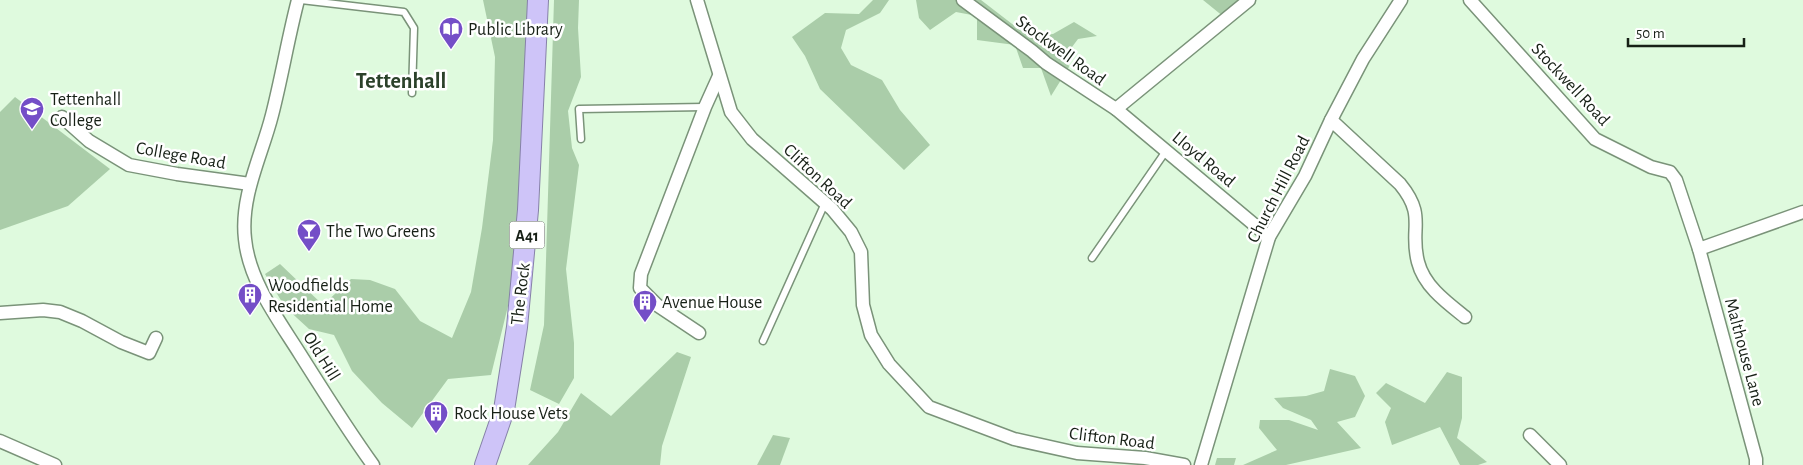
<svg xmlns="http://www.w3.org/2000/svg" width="1803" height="465" font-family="'Alegreya Sans',sans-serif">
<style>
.green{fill:#aacda9}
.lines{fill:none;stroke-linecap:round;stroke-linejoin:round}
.service-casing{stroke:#7a9379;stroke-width:9}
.minor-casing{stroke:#7a9379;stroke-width:15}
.trunk-casing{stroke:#8681a8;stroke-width:22}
.service{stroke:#fff;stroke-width:6}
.minor{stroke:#fff;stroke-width:12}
.trunk{stroke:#cec4f8;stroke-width:20}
.labels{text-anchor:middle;stroke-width:5;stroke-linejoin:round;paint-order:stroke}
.shield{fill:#fff;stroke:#5d635c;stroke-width:1}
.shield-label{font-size:16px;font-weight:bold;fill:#172016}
.poi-label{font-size:18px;fill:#172016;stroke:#fff;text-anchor:start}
.street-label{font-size:18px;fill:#172016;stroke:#fff}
.district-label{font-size:22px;font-weight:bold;fill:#2b412a;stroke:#fff}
</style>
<rect width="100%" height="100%" fill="#dffade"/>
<g class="green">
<path d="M 483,0 L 534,0 L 512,290 L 491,375 L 448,379 L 412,428 L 382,403 L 352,371 L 334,335 L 309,329 L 285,307 L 265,274 L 280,264 L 323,305 L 351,279 L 370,280 L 395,289 L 420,321 L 452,338 L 471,292 L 482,228 L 493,140 L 495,57 Z"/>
<path d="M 554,0 L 579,0 L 578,28 L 581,77 L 568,111 L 572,148 L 579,165 L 566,269 L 574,343 L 574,378 L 559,404 L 530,390 L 544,325 Z"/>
<path d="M 873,0 L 889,0 L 880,13 L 846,30 L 841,48 L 851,65 L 882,80 L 900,110 L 930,145 L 904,170 L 820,89 L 805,56 L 792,37 L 825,13 L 859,14 Z"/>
<path d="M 916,0 L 981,0 L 1029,37 L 1053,34 L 1074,22 L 1097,36 L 1078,39 L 1066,55 L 1069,67 L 1051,96 L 1041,68 L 1023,68 L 1015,45 L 977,40 L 977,16 L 956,12 L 930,30 L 919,18 Z"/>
<path d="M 1203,0 L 1246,0 L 1224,17 Z"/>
<path d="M 15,97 L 110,169 L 68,206 L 0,230 L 0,112 Z"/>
<path d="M 677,352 L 691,357 L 662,446 L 660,465 L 528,465 L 558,432 L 581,393 L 611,416 Z"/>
<path d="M 1330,369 L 1355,376 L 1365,396 L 1355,417 L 1337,422 L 1361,448 L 1286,465 L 1243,465 L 1277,450 L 1259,428 L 1260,420 L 1289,420 L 1318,430 L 1311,420 L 1283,408 L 1274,398 L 1306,396 L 1324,391 Z"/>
<path d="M 1447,372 L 1462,377 L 1462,418 L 1457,438 L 1487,462 L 1478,465 L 1460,465 L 1440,427 L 1392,445 L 1385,422 L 1391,408 L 1376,393 L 1386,383 L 1425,403 Z"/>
<path d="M 773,435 L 790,438 L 780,465 L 757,465 Z"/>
<path d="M 1217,458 L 1236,458 L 1234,465 L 1215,465 Z"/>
</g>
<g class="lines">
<defs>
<g id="service">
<path d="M 301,0 L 404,12 L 414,28 L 412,93"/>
<path d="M 581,139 L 579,109 L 705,107"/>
<path d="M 1092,258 L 1166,151"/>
<path d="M 763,341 L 825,203"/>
</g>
<g id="minor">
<path d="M 298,0 C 288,38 282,76 272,115 C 262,155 240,196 245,239 C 249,281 278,319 300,354 C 324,392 347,429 373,465"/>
<path d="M 697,0 L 731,112 L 752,139 L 832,209 L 851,232 L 861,252 L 863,305 L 871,335 L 889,364 L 929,407 L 1014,439 L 1077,453 L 1145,458 L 1184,465"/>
<path d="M 963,0 L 1032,51 L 1046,63 L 1116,109 L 1269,237"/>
<path d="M 1470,0 L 1595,139 L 1651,167 L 1670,172 L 1676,180 L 1699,249 L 1756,459 L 1756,465"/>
<path d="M 1116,109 L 1249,0"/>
<path d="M 62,117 L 89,141 L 129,165 L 177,174 L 250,184"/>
<path d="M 1331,120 L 1400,184 C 1427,217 1409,228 1418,262 C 1424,286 1446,302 1465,317"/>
<path d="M 1699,249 L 1803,212"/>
<path d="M 0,313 L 43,310 L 60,312 L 82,321 L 121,342 L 149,353 L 156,338"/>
<path d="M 699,333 L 657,305 L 640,288 L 641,274 L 705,107 L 719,76"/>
<path d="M 1530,435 L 1560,465"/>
<path d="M 0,441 L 55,465"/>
<path d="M 1201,465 L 1269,237 L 1305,176 L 1331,120 L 1363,59 L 1401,0"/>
</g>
<path id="trunk" d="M 485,465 L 504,410 L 517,327 L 528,210 L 538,0"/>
</defs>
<use href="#service" class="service-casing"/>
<use href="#minor" class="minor-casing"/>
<use href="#trunk" class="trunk-casing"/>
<use href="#service" class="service"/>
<use href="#minor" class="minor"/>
<use href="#trunk" class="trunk"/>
</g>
<defs>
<symbol id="library-pin" viewBox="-11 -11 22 30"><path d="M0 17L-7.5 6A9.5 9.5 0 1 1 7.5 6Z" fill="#744ec7" stroke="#fff"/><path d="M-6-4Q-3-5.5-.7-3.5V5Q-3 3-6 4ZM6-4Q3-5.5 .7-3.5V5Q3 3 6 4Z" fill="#fff"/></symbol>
<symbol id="school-pin" viewBox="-11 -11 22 30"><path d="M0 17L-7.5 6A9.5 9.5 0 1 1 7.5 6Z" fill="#744ec7" stroke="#fff"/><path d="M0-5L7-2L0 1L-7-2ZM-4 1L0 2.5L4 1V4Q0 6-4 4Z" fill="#fff"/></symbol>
<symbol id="bar-pin" viewBox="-11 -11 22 30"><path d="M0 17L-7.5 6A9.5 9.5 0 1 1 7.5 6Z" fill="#744ec7" stroke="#fff"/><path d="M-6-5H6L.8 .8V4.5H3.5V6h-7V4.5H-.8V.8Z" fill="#fff"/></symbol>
<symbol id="building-pin" viewBox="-11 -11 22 30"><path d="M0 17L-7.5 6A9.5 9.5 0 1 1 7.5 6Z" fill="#744ec7" stroke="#fff"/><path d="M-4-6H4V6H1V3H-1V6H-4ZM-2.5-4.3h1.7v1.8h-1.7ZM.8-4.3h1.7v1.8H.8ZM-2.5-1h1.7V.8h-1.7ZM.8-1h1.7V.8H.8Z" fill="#fff"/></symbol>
</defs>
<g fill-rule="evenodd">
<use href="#library-pin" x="437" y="15" width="28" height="38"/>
<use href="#school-pin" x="18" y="95" width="28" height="38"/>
<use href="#bar-pin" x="295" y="217" width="28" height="38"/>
<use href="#building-pin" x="236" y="281" width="28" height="38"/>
<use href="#building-pin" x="631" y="288" width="28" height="38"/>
<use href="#building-pin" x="422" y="399" width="28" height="38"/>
</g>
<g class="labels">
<rect class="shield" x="509.5" y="221.5" width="35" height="27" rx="4"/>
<g class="shield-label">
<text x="527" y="241">A41</text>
</g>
<g class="poi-label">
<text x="468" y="35">Public Library</text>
<text x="50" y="105">Tettenhall<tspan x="50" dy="21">College</tspan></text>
<text x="326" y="237">The Two Greens</text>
<text x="268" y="291">Woodfields<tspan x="268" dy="21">Residential Home</tspan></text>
<text x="662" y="308">Avenue House</text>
<text x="454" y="419">Rock House Vets</text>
</g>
<g class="street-label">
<text transform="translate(1061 50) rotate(36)" y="6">Stockwell Road</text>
<text transform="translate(1571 84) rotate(47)" y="6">Stockwell Road</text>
<text transform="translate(181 155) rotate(10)" y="6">College Road</text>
<text transform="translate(1204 159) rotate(40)" y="6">Lloyd Road</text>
<text transform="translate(818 176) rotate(43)" y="6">Clifton Road</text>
<text transform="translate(1278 189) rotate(-63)" y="6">Church Hill Road</text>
<text transform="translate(520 294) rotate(-83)" y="6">The Rock</text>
<text transform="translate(1745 352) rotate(75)" y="6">Malthouse Lane</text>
<text transform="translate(322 356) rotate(58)" y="6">Old Hill</text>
<text transform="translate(1112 438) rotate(7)" y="6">Clifton Road</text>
</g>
<g class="district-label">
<text x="401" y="88">Tettenhall</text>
</g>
</g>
<path d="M1628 38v8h116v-8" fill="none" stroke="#172016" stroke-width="2.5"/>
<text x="1636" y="38" font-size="15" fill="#172016" stroke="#ffffff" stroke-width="4" paint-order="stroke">50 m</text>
</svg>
